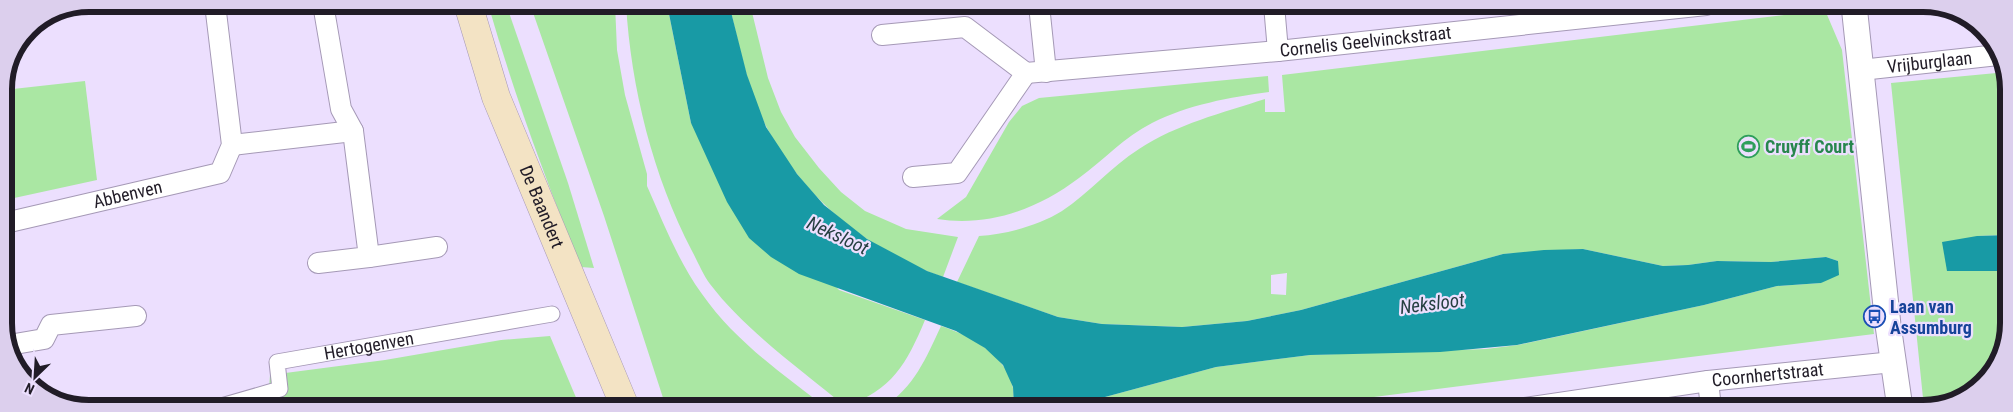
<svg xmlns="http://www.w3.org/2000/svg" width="2013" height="412" font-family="'Roboto Condensed',sans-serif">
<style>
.green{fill:#aae7a3;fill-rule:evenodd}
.water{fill:#189aa5}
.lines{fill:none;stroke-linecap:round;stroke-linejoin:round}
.pedestrian-casing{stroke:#a599b6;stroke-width:17}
.minor-casing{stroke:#a599b6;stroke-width:22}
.tertiary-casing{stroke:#a599b6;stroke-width:27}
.secondary-casing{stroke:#a599b6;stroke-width:29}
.pedestrian{stroke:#fff;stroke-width:15}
.minor{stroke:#fff;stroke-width:20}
.tertiary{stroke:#fff;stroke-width:25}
.secondary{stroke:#f3e3c4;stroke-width:28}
.labels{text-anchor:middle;stroke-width:4.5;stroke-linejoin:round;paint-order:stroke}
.street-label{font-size:18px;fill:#211c27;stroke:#ecdffe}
.leisure-label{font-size:18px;font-weight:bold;fill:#27864d;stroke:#ecdffe;text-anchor:start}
.transit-label{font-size:18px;font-weight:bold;fill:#164399;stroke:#ecdffe;text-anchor:start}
.water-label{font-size:19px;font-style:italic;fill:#264042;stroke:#ecdffe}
.rim{fill:none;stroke:#211c27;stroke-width:6}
</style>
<rect width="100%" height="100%" fill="#ecdffe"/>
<g class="green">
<path d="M 488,4 L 506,4 L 568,183 L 594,268 L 581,267 C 546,181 514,94 488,4 Z"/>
<path d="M 530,4 L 615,4 L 617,50 L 625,95 L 647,174 L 647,186 C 663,222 678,261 702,294 C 734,340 781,373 825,407 L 666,407 L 604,216 Z"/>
<path d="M 626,4 L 667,4 L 691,123 L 839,290 L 925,320 C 907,363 892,391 845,406 C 800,369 745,330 710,284 C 703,275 698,262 692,251 C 653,176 631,88 626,4 Z"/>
<path d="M 729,4 L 750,4 L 768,78 L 781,112 L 795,137 L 819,168 L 841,192 L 865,211 L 906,229 L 958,237 L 943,277 C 869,252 803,197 767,128 C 748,92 739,44 729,4 Z"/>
<path d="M 1825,10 L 1842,50 L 1874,334 L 1374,397 L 1205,408 L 1084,407 L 1105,397 L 1216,367 L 1310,355 L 1486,349 L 1518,345 L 1704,305 L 1777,286 L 1821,283 L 1838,261 L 1826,257 L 1771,262 L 1717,261 L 1688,265 L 1663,266 L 1583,249 L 1503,254 L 1301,310 L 1247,321 L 1182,327 L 1102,324 L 1058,317 L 957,282 L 979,236 C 1006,234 1038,226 1062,211 C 1089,193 1111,167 1139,149 C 1177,124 1222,113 1265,99 L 1265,112 L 1285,112 L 1282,75 ZM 1287,273 L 1286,295 L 1271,294 L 1271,275 Z"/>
<path d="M 2007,72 L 2008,235 L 1977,236 L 1992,269 L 2008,271 L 2008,339 L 1980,387 L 1924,408 L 1891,83 Z"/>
<path d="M 1268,76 L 1269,92 C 1231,97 1187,105 1152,123 C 1124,137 1104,160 1079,178 C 1038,209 989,227 937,219 L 966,197 L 1009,122 L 1022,106 L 1039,98 Z"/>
<path d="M 85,81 L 97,180 L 5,200 L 4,90 Z"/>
<path d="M 941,326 C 969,335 1007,355 1013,388 C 1014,394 1013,401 1014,407 L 883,407 C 914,388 926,358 941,326 Z"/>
<path d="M 550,336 L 580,407 L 259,407 L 268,404 L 270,375 L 385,360 L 501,340 Z"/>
</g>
<g class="water">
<path d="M 667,4 L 729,4 L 747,75 L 766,127 L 797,174 L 824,205 L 867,239 L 927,271 L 1058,317 L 1102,324 L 1182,327 L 1247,321 L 1301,310 L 1503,254 L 1544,250 L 1583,249 L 1663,266 L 1688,265 L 1717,261 L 1771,262 L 1826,257 L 1838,261 L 1839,275 L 1821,283 L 1777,286 L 1704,305 L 1517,345 L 1440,352 L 1310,355 L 1216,367 L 1105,397 L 1084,407 L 1014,407 L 1013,387 L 1003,365 L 985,348 L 956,331 L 799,274 L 771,257 L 749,238 L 727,202 L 691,123 Z"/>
<path d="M 2008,235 L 2008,271 L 1947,271 L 1942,242 L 1977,236 Z"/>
</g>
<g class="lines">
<defs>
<g id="pedestrian">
<path id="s1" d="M 218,407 L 280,389 L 277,362 L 552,314"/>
</g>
<g id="minor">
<path d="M 1039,5 L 1046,72"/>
<path d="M 1274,5 L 1278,51"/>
<path d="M 882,35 L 965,27 L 1026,73 L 957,173 L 913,177"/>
<path id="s2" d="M 1861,70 L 1998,55"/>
<path id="s3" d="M 1026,73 L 1278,51 L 1706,5"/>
<path d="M 232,145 L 353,131"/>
<path id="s4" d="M 5,223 L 220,173 L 232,145 L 215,4"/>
<path d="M 369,257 L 437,247"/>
<path d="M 318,263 L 369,257 L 353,131 L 341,109 L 323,4"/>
<path d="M 9,345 L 44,339 L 51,325 L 136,316"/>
<path d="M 1708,381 L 1711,408"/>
<path id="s5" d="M 1525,408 L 1708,381 L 1893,362"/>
</g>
<path id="tertiary" d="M 1854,5 L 1888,325 L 1900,408"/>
<g id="secondary">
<path id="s6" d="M 468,4 L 496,97 L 625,407"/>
</g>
</defs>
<use href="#pedestrian" class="pedestrian-casing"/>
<use href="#minor" class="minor-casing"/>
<use href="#tertiary" class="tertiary-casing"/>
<use href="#secondary" class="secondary-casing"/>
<use href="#pedestrian" class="pedestrian"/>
<use href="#minor" class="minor"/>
<use href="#tertiary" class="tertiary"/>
<use href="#secondary" class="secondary"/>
</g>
<defs>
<symbol id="stadium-ring" viewBox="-11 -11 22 22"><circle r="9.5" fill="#ecdffe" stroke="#2e9e5b" stroke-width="1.5"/><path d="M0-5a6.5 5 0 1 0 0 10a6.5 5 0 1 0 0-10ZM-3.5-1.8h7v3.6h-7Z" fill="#2e9e5b"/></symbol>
<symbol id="bus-ring" viewBox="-11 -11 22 22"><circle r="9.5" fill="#ecdffe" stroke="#1a4fb4" stroke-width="1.5"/><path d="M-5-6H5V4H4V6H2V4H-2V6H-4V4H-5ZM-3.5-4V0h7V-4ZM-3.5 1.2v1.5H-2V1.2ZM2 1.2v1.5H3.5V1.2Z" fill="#1a4fb4"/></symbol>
</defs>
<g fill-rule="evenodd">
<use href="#stadium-ring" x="1736" y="134" width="25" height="25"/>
<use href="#bus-ring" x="1862" y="304" width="25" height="25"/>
</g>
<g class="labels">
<g class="street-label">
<text dy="6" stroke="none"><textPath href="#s3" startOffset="341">Cornelis Geelvinckstraat</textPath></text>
<text dy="6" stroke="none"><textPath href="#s2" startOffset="69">Vrijburglaan</textPath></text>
<text dy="6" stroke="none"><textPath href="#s4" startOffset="126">Abbenven</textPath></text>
<text dy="6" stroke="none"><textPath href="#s6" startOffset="216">De Baandert</textPath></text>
<text dy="6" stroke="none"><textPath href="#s1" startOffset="185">Hertogenven</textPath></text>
<text dy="6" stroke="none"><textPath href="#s5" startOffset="245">Coornhertstraat</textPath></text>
</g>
<g class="leisure-label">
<text x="1765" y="153">Cruyff Court</text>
</g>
<g class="transit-label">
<text x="1890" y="313">Laan van<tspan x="1890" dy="21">Assumburg</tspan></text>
</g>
<g class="water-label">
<text transform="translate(838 235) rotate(25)" y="7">Neksloot</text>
<text transform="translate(1432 303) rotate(-7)" y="7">Neksloot</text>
</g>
</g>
<path d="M0 0H2013V412H0ZM89 12H1923A77 77 0 0 1 2000 89V323A77 77 0 0 1 1923 400H89A77 77 0 0 1 12 323V89A77 77 0 0 1 89 12Z" fill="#dccfed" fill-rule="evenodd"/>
<path class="rim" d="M89 12H1923A77 77 0 0 1 2000 89V323A77 77 0 0 1 1923 400H89A77 77 0 0 1 12 323V89A77 77 0 0 1 89 12Z"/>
<g transform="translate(35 377) rotate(205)" stroke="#ecdffe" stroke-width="4" paint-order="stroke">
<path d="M0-4L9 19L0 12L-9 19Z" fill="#211c27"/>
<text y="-8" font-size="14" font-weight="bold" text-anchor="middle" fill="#211c27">N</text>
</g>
</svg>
